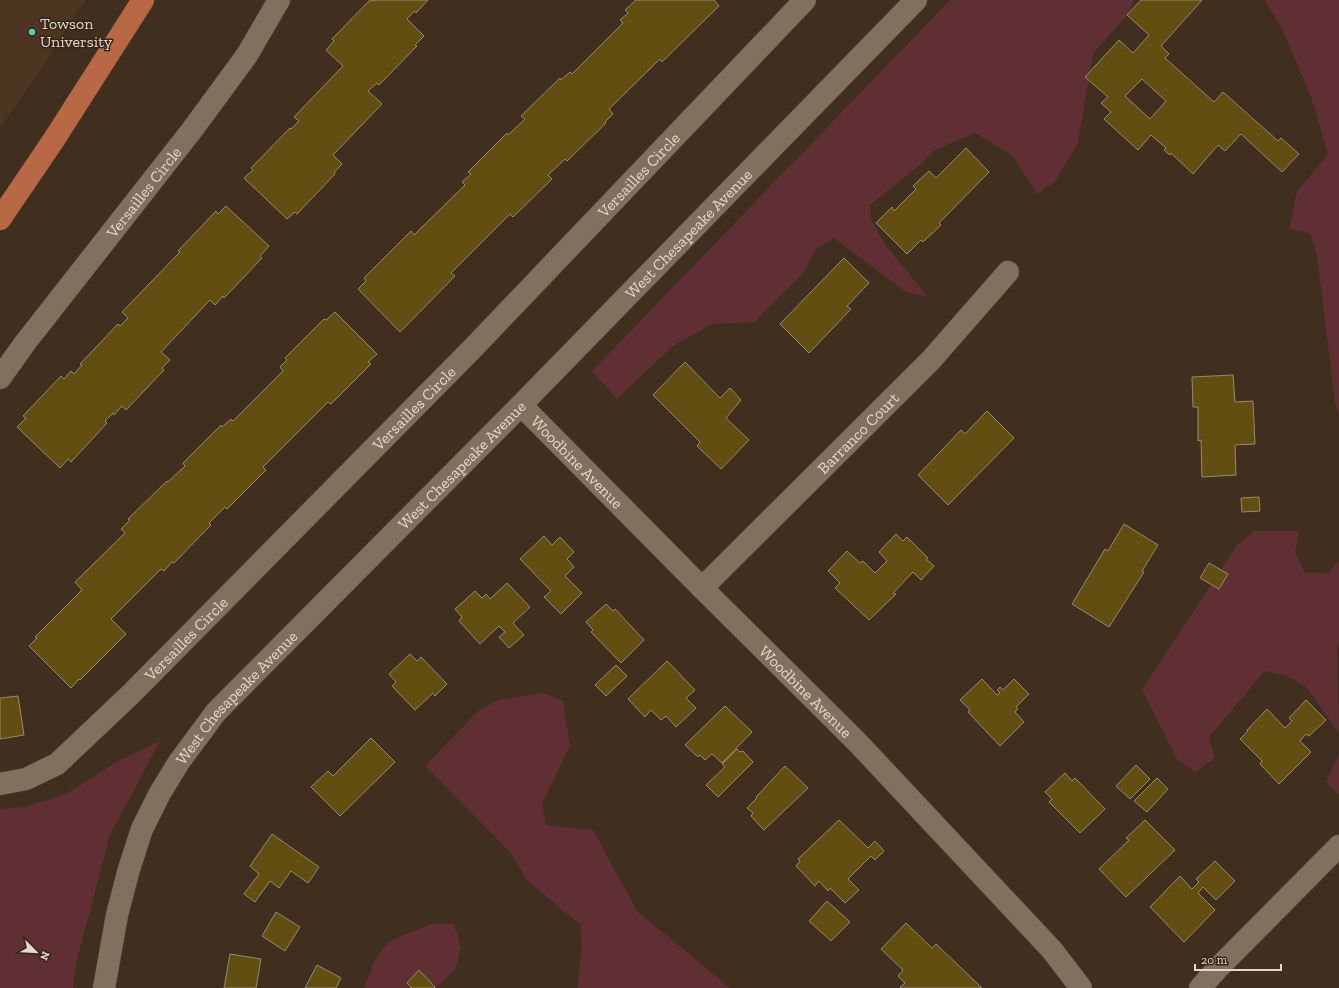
<svg xmlns="http://www.w3.org/2000/svg" width="1339" height="988" font-family="'Zilla Slab',serif">
<style>
.built{fill:#4d3621}
.green{fill:#5f2f33}
.building{fill:#634e12;stroke:#958a72;fill-rule:evenodd}
.lines{fill:none;stroke-linecap:round;stroke-linejoin:round}
.minor-casing{stroke:#5c4d3f;stroke-width:23}
.major-casing{stroke:#5c4d3f;stroke-width:23}
.minor{stroke:#836f5d;stroke-width:22}
.major{stroke:#b96845;stroke-width:22}
.poi-dot{fill:#59cebf;stroke:#362515;stroke-width:1.5}
.labels{text-anchor:middle;stroke-width:3;stroke-linejoin:round;paint-order:stroke}
.poi-label{font-size:16px;fill:#e4d8ce;stroke:#362515;text-anchor:start}
.street-label{font-size:16px;fill:#e4d8ce;stroke:#362515}
</style>
<rect width="100%" height="100%" fill="#402f1f"/>
<path class="built" d="M 0,0 L 85,0 L 44,64 L 0,128 Z"/>
<g class="green">
<path d="M 950,0 L 1134,0 L 1128,14 L 1093,54 L 1078,142 L 1055,182 L 1037,194 L 1013,156 L 975,133 L 935,150 L 920,165 L 870,205 L 871,219 L 884,243 L 928,297 L 906,292 L 834,238 L 815,250 L 804,272 L 755,322 L 712,324 L 673,346 L 617,399 L 592,371 Z"/>
<path d="M 1264,0 L 1339,0 L 1339,415 L 1335,403 L 1317,255 L 1310,233 L 1289,229 L 1297,191 L 1328,155 L 1311,97 L 1282,28 Z"/>
<path d="M 1254,531 L 1299,531 L 1295,553 L 1305,572 L 1328,574 L 1339,560 L 1339,642 L 1337,647 L 1339,733 L 1306,687 L 1287,676 L 1265,671 L 1209,737 L 1215,758 L 1195,772 L 1177,759 L 1142,690 L 1236,546 Z"/>
<path d="M 542,693 L 563,701 L 570,746 L 542,804 L 546,825 L 593,830 L 637,911 L 730,988 L 577,988 L 582,948 L 580,925 L 527,880 L 510,852 L 425,766 L 478,711 L 498,700 Z"/>
<path d="M 160,741 L 110,835 L 76,963 L 73,988 L 0,988 L 0,809 L 24,807 L 48,800 L 71,791 L 118,761 Z"/>
<path d="M 1339,754 L 1339,795 L 1326,782 Z"/>
<path d="M 431,924 L 454,924 L 461,948 L 455,969 L 436,988 L 364,988 L 375,960 L 388,942 Z"/>
</g>
<g class="building">
<path d="M 370,0 L 374,1 L 375,0 L 428,0 L 416,13 L 414,11 L 407,19 L 424,36 L 415,45 L 417,46 L 379,85 L 377,83 L 368,91 L 382,104 L 333,155 L 342,164 L 334,173 L 335,174 L 297,214 L 295,212 L 287,219 L 244,178 L 253,170 L 251,168 L 290,128 L 291,129 L 299,121 L 294,117 L 343,66 L 326,50 L 334,41 L 332,39 Z"/>
<path d="M 636,0 L 714,0 L 719,6 L 662,62 L 660,59 L 609,109 L 613,114 L 605,122 L 606,123 L 567,161 L 565,159 L 548,175 L 552,179 L 513,217 L 510,214 L 451,273 L 455,276 L 400,332 L 358,289 L 366,281 L 364,278 L 411,231 L 414,235 L 465,185 L 462,182 L 471,174 L 468,172 L 507,133 L 508,135 L 525,119 L 521,116 L 560,78 L 561,80 L 570,72 L 572,74 L 623,23 L 620,20 L 628,13 L 625,10 Z"/>
<path d="M 1141,0 L 1202,0 L 1161,46 L 1169,54 L 1165,58 L 1214,102 L 1223,92 L 1278,141 L 1281,138 L 1299,154 L 1282,172 L 1241,134 L 1225,151 L 1218,145 L 1193,174 L 1171,153 L 1170,155 L 1164,150 L 1166,148 L 1151,135 L 1138,150 L 1104,119 L 1111,112 L 1101,103 L 1108,97 L 1085,77 L 1119,40 L 1133,53 L 1149,35 L 1127,15 ZM 1142,79 L 1166,101 L 1150,119 L 1125,96 Z"/>
<path d="M 966,148 L 989,172 L 939,223 L 941,225 L 923,242 L 921,240 L 907,254 L 876,223 L 892,207 L 894,211 L 916,189 L 913,186 L 929,171 L 936,178 Z"/>
<path d="M 226,206 L 269,246 L 260,256 L 262,258 L 224,298 L 223,296 L 215,305 L 210,300 L 161,352 L 170,360 L 162,368 L 164,370 L 126,410 L 122,406 L 114,415 L 113,413 L 105,421 L 107,423 L 71,462 L 68,459 L 60,468 L 17,427 L 26,418 L 23,416 L 61,376 L 64,379 L 71,371 L 74,374 L 82,365 L 80,364 L 118,324 L 120,326 L 128,318 L 122,312 L 180,252 L 178,251 L 216,211 L 218,214 Z"/>
<path d="M 844,258 L 869,283 L 847,306 L 851,309 L 809,353 L 780,324 Z"/>
<path d="M 335,312 L 377,354 L 368,362 L 371,364 L 331,404 L 328,402 L 263,467 L 266,470 L 227,509 L 225,507 L 209,523 L 211,525 L 174,563 L 172,562 L 164,571 L 161,569 L 111,619 L 126,634 L 80,680 L 79,679 L 71,688 L 29,646 L 37,638 L 35,637 L 82,590 L 75,582 L 125,533 L 121,529 L 130,520 L 128,519 L 167,481 L 168,482 L 185,466 L 183,463 L 221,425 L 222,427 L 231,419 L 233,421 L 283,371 L 280,367 L 287,360 L 285,358 L 324,319 L 326,320 Z"/>
<path d="M 685,362 L 720,398 L 730,388 L 741,400 L 726,418 L 749,440 L 721,469 L 697,446 L 700,442 L 653,395 Z"/>
<path d="M 1233,375 L 1235,402 L 1253,401 L 1255,444 L 1235,445 L 1236,475 L 1202,477 L 1201,440 L 1198,441 L 1198,407 L 1193,407 L 1192,377 Z"/>
<path d="M 987,411 L 1014,438 L 948,505 L 918,475 L 961,430 L 965,434 Z"/>
<path d="M 1259,497 L 1260,511 L 1242,512 L 1241,498 Z"/>
<path d="M 1124,524 L 1158,545 L 1142,571 L 1144,572 L 1109,627 L 1072,604 L 1105,549 L 1108,551 Z"/>
<path d="M 896,534 L 903,541 L 907,537 L 928,558 L 926,559 L 934,566 L 921,580 L 913,572 L 893,593 L 896,594 L 869,620 L 835,588 L 840,583 L 828,571 L 847,551 L 860,563 L 863,561 L 875,573 L 887,561 L 879,552 Z"/>
<path d="M 544,536 L 552,545 L 560,537 L 574,552 L 567,559 L 574,567 L 565,576 L 582,593 L 561,614 L 544,597 L 551,591 L 520,559 Z"/>
<path d="M 1209,563 L 1228,574 L 1219,589 L 1200,578 Z"/>
<path d="M 507,583 L 530,607 L 513,623 L 524,635 L 509,648 L 499,637 L 505,632 L 499,626 L 480,644 L 459,621 L 462,617 L 455,609 L 475,591 L 482,598 L 486,594 L 490,599 Z"/>
<path d="M 606,604 L 613,611 L 615,609 L 644,640 L 621,663 L 591,632 L 593,630 L 586,622 Z"/>
<path d="M 410,654 L 417,661 L 421,657 L 447,684 L 435,696 L 433,693 L 415,710 L 392,686 L 396,682 L 389,674 Z"/>
<path d="M 667,661 L 695,690 L 686,698 L 696,708 L 676,727 L 666,716 L 661,720 L 651,710 L 645,717 L 628,699 Z"/>
<path d="M 616,665 L 627,676 L 606,696 L 595,685 Z"/>
<path d="M 982,679 L 997,695 L 1000,693 L 997,690 L 1000,687 L 1003,690 L 1014,679 L 1029,694 L 1016,707 L 1018,709 L 1015,712 L 1024,722 L 1000,746 L 968,712 L 970,710 L 960,700 Z"/>
<path d="M 18,696 L 24,735 L 0,739 L 0,698 Z"/>
<path d="M 1306,700 L 1326,720 L 1309,736 L 1306,734 L 1300,741 L 1311,752 L 1279,784 L 1260,764 L 1262,761 L 1240,739 L 1248,731 L 1247,730 L 1267,709 L 1285,728 L 1292,721 L 1289,718 Z"/>
<path d="M 725,706 L 752,732 L 722,763 L 712,754 L 705,760 L 700,755 L 698,757 L 685,745 Z"/>
<path d="M 371,738 L 395,762 L 340,816 L 311,787 L 328,771 L 333,776 Z"/>
<path d="M 737,749 L 740,752 L 743,751 L 753,762 L 718,797 L 706,785 L 725,767 L 722,764 Z"/>
<path d="M 1136,765 L 1150,779 L 1130,799 L 1116,786 Z"/>
<path d="M 785,766 L 808,788 L 764,830 L 751,816 L 753,813 L 747,808 L 757,798 L 756,797 Z"/>
<path d="M 1065,773 L 1072,781 L 1075,778 L 1105,809 L 1080,833 L 1049,802 L 1052,799 L 1045,792 Z"/>
<path d="M 1157,778 L 1168,789 L 1147,812 L 1134,801 Z"/>
<path d="M 839,820 L 868,848 L 875,841 L 884,851 L 875,860 L 871,856 L 848,879 L 859,890 L 845,903 L 830,888 L 828,891 L 819,881 L 815,886 L 796,866 L 800,861 L 798,859 Z"/>
<path d="M 1145,820 L 1175,850 L 1126,897 L 1099,869 L 1129,840 L 1126,838 Z"/>
<path d="M 272,834 L 319,867 L 308,883 L 291,871 L 279,888 L 270,881 L 255,902 L 244,894 L 259,874 L 250,866 Z"/>
<path d="M 1215,861 L 1235,881 L 1216,900 L 1203,887 L 1198,893 L 1215,910 L 1184,942 L 1150,907 L 1180,876 L 1192,889 L 1199,882 L 1196,879 Z"/>
<path d="M 827,901 L 850,922 L 831,941 L 809,921 Z"/>
<path d="M 276,912 L 300,927 L 285,951 L 262,936 Z"/>
<path d="M 906,923 L 932,948 L 936,944 L 982,988 L 901,988 L 900,987 L 905,983 L 898,976 L 903,970 L 881,949 Z"/>
<path d="M 230,954 L 261,959 L 256,988 L 224,988 Z"/>
<path d="M 317,965 L 341,978 L 336,988 L 305,988 Z"/>
<path d="M 419,970 L 435,987 L 434,988 L 412,988 L 407,983 Z"/>
</g>
<g class="lines">
<defs>
<g id="minor">
<path id="s1" d="M 0,378 L 25,343 L 192,130 L 247,55 L 279,0"/>
<path id="s2" d="M 521,405 L 702,588 L 858,743 L 1052,950 L 1081,988"/>
<path id="s3" d="M 702,588 L 931,360 L 1008,272"/>
<path id="s4" d="M 0,784 L 26,779 L 57,764 L 131,694 L 473,348 L 805,0"/>
<path id="s5" d="M 104,988 L 117,915 L 129,869 L 142,829 L 160,793 L 179,762 L 216,712 L 521,405 L 916,0"/>
<path d="M 1200,988 L 1217,969 L 1339,846"/>
</g>
<path id="major" d="M 0,219 L 53,141 L 143,0"/>
</defs>
<use href="#minor" class="minor-casing"/>
<use href="#major" class="major-casing"/>
<use href="#minor" class="minor"/>
<use href="#major" class="major"/>
</g>
<circle class="poi-dot" cx="32" cy="32" r="4"/>
<g class="labels">
<g class="poi-label">
<text x="40" y="29">Towson<tspan x="40" dy="18">University</tspan></text>
</g>
<g class="street-label">
<text dy="6" stroke="none"><textPath href="#s4" startOffset="889">Versailles Circle</textPath></text>
<text dy="6" stroke="none"><textPath href="#s1" startOffset="235">Versailles Circle</textPath></text>
<text dy="6" stroke="none"><textPath href="#s5" startOffset="975">West Chesapeake Avenue</textPath></text>
<text dy="6" stroke="none"><textPath href="#s4" startOffset="565">Versailles Circle</textPath></text>
<text dy="6" stroke="none"><textPath href="#s3" startOffset="220">Barranco Court</textPath></text>
<text dy="6" stroke="none"><textPath href="#s2" startOffset="80">Woodbine Avenue</textPath></text>
<text dy="6" stroke="none"><textPath href="#s5" startOffset="651">West Chesapeake Avenue</textPath></text>
<text dy="6" stroke="none"><textPath href="#s4" startOffset="241">Versailles Circle</textPath></text>
<text dy="6" stroke="none"><textPath href="#s2" startOffset="404">Woodbine Avenue</textPath></text>
<text dy="6" stroke="none"><textPath href="#s5" startOffset="327">West Chesapeake Avenue</textPath></text>
</g>
</g>
<g transform="translate(36 952) rotate(114)" stroke="#362515" stroke-width="3" paint-order="stroke">
<path d="M0-3L7 15L0 10L-7 15Z" fill="#e4d8ce"/>
<text y="-6" font-size="11" font-weight="bold" text-anchor="middle" fill="#e4d8ce">N</text>
</g>
<path d="M1195 964v6h86v-6" fill="none" stroke="#e4d8ce" stroke-width="2"/>
<text x="1201" y="964" font-size="12" fill="#e4d8ce" stroke="#362515" stroke-width="3" paint-order="stroke">20 m</text>
</svg>
